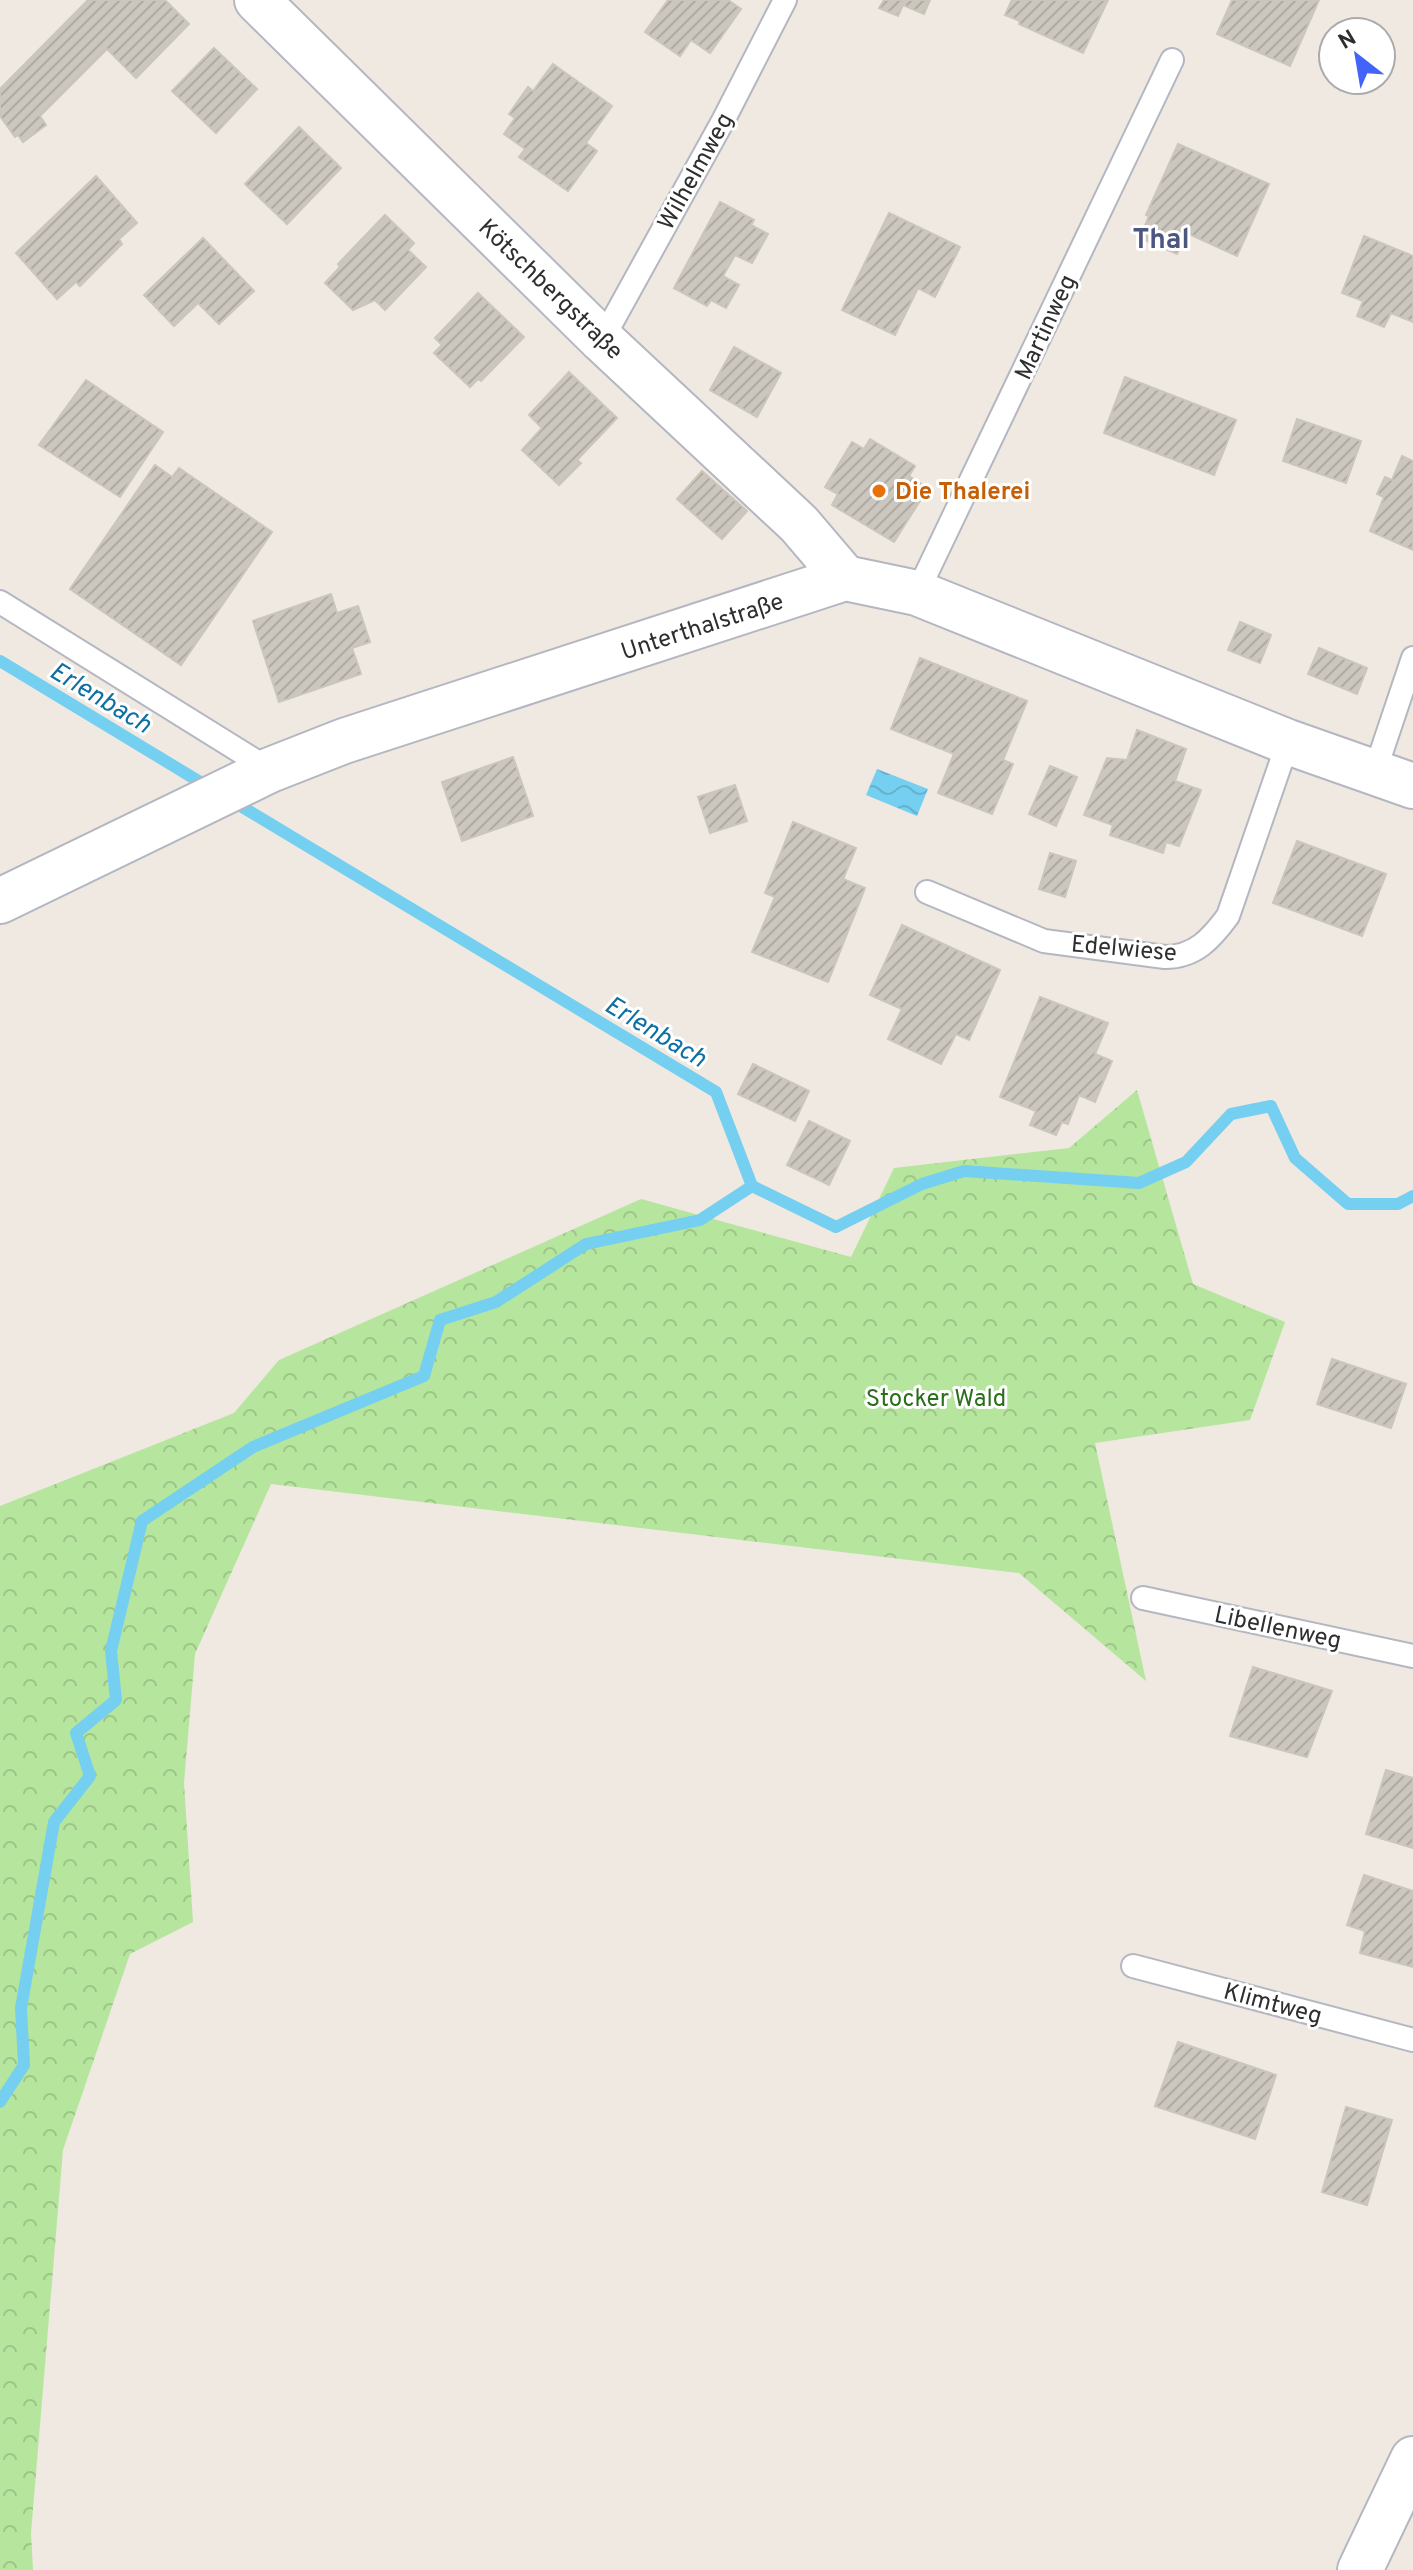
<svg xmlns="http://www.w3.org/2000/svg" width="1413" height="2570" font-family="Overpass,sans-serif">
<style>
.forest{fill:url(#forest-crowns)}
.water{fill:url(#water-waves)}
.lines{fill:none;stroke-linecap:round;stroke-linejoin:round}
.stream{stroke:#75cff0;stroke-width:12}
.building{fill:url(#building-hatch);stroke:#cbc5ba;stroke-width:2}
.service-casing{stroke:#b4b7c1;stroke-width:26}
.minor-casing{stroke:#b4b7c1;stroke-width:48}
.tertiary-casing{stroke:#b4b7c1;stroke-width:48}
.service{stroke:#fff;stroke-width:22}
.minor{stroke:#fff;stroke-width:44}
.tertiary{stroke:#fff;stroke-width:44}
.food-dot{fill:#e8710a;stroke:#fff;stroke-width:3}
.labels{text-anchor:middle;stroke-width:6;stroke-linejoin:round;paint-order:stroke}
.street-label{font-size:24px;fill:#2e2e2e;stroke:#fff}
.food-label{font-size:24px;font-weight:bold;fill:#c56008;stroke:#fff;text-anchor:start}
.park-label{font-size:24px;fill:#2c6e1b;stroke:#fff}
.water-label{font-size:26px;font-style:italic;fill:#0d6fa3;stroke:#fff}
.quarter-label{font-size:28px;font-weight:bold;fill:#4d5680;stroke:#fff}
</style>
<defs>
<pattern id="forest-crowns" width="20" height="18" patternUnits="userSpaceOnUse" patternTransform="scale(2)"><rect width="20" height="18" fill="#b6e59e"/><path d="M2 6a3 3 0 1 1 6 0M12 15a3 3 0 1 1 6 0" fill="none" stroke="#9dc588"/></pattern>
<pattern id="water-waves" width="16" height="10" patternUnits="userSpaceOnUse" patternTransform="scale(2)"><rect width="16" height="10" fill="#75cff0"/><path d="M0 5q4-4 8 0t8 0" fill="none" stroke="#66b2ce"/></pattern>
<pattern id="building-hatch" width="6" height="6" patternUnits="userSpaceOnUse" patternTransform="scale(2)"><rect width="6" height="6" fill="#cbc7bf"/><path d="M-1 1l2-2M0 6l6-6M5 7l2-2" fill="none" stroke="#afaba4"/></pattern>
</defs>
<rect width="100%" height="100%" fill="#efe9e1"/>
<path class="forest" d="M 1137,1090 L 1193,1284 L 1285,1322 L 1250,1420 L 1095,1443 L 1146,1681 L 1019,1573 L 271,1484 L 195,1654 L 184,1783 L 193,1922 L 130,1954 L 63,2150 L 31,2533 L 33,2570 L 0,2570 L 0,1506 L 234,1413 L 279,1360 L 641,1199 L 851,1257 L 894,1168 L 1069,1148 Z"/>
<path class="water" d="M 877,769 L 928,789 L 917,816 L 866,795 Z"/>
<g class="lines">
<g class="stream">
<path d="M 0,661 L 210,788"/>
<path d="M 229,799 L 716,1092 L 752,1186 L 836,1227 L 922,1184 L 964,1171 L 1139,1183 L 1186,1162 L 1231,1114 L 1271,1106 L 1295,1158 L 1348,1204 L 1398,1204 L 1413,1196"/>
<path d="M 0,2102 L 24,2065 L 21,2008 L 54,1822 L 90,1776 L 76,1733 L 116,1700 L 111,1651 L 142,1521 L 253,1447 L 424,1376 L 440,1320 L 496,1302 L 586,1244 L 700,1220 L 752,1186"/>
</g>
</g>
<g class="building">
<path d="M 88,0 L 165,0 L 189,24 L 136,78 L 107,49 L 40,116 L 46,125 L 23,142 L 18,135 L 15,137 L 0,116 L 0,89 Z"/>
<path d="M 668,0 L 728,0 L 741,9 L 710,53 L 691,40 L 680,56 L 645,32 Z"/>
<path d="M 884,0 L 930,0 L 924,14 L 903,5 L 898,16 L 879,8 Z"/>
<path d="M 1012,0 L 1108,0 L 1083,53 L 1019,24 L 1020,21 L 1005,15 Z"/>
<path d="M 1232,0 L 1319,0 L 1290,66 L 1217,34 Z"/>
<path d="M 214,48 L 257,89 L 216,133 L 172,91 Z"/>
<path d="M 553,64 L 612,106 L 586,143 L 597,151 L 568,191 L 519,157 L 525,149 L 504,134 L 515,118 L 509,114 L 528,87 L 533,91 Z"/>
<path d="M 299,127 L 341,168 L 287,224 L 245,184 Z"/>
<path d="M 1178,144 L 1269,184 L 1237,256 L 1187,233 L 1177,254 L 1140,238 L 1149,216 L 1146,215 Z"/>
<path d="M 96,176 L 137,223 L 119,239 L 122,244 L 80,286 L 76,282 L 57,299 L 16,253 Z"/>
<path d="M 720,202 L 754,220 L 751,225 L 768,234 L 752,263 L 735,255 L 723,276 L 739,285 L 726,308 L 711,300 L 707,306 L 674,288 Z"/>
<path d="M 889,213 L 960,247 L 935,297 L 918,288 L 895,335 L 842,310 Z"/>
<path d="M 385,215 L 414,243 L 408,250 L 426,267 L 385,310 L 375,300 L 353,310 L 325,283 L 340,267 L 338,264 Z"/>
<path d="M 1364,236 L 1413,256 L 1413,322 L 1391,313 L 1384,327 L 1357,316 L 1363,301 L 1342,293 Z"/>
<path d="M 203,238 L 254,291 L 219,324 L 198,303 L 174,326 L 144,295 Z"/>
<path d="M 478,293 L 524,337 L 481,381 L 478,379 L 470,387 L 434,353 L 442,345 L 435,338 Z"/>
<path d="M 734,347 L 781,373 L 757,417 L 710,390 Z"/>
<path d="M 569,372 L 617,418 L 577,460 L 581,463 L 559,485 L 522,450 L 542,428 L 529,415 Z"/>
<path d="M 1125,377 L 1236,420 L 1214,475 L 1104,433 Z"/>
<path d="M 86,380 L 163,432 L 120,497 L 39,445 Z"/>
<path d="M 1297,419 L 1361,441 L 1346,483 L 1283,461 Z"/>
<path d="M 870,439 L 915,466 L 909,476 L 928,488 L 894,542 L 832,505 L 838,494 L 825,487 L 852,442 L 864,449 Z"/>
<path d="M 1402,456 L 1413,461 L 1413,550 L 1370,531 L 1384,497 L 1377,494 L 1385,477 L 1392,480 Z"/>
<path d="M 155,465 L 172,477 L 179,468 L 272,532 L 181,665 L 70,589 Z"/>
<path d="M 702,471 L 747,511 L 722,539 L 677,499 Z"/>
<path d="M 331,594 L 337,613 L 358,606 L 370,642 L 352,648 L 361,674 L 279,702 L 253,621 Z"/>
<path d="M 1240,622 L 1271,635 L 1260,663 L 1228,650 Z"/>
<path d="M 1319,648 L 1367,668 L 1357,694 L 1308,674 Z"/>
<path d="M 920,658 L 1027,701 L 1003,760 L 1013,764 L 992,814 L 938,793 L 954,754 L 891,729 Z"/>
<path d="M 1137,730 L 1186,749 L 1175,781 L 1201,790 L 1179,846 L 1166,842 L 1163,853 L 1110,835 L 1113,825 L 1084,815 L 1107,758 L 1127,760 Z"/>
<path d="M 513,757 L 533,816 L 462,841 L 442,782 Z"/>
<path d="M 1050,766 L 1077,777 L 1056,826 L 1029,814 Z"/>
<path d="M 735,785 L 747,821 L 710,833 L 698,797 Z"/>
<path d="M 793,822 L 856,848 L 843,879 L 865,888 L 828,982 L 752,952 L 775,897 L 765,893 Z"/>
<path d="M 1297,841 L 1386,874 L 1362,936 L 1273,903 Z"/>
<path d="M 1050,853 L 1076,861 L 1065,897 L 1039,889 Z"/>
<path d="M 902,925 L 1000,970 L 969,1040 L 956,1034 L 941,1064 L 888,1039 L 902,1009 L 870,995 Z"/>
<path d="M 1040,997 L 1108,1023 L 1095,1054 L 1112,1061 L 1095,1102 L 1079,1095 L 1068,1124 L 1062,1122 L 1056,1135 L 1030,1125 L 1036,1111 L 1000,1097 Z"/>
<path d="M 753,1064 L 809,1091 L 795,1121 L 738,1094 Z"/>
<path d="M 809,1121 L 850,1141 L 829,1185 L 787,1165 Z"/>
<path d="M 1332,1359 L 1406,1384 L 1391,1428 L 1317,1404 Z"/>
<path d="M 1253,1667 L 1332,1691 L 1307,1757 L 1230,1736 Z"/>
<path d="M 1386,1770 L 1413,1778 L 1413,1848 L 1366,1834 Z"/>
<path d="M 1364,1875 L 1413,1891 L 1413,1967 L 1360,1953 L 1365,1931 L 1347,1925 Z"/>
<path d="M 1178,2042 L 1276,2075 L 1255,2139 L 1155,2106 Z"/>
<path d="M 1346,2107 L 1392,2120 L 1367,2205 L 1322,2192 Z"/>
</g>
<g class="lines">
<defs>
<g id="service">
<path d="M 602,340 L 724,119 L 785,0"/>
<path d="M 917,593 L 1172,60"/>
<path d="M 0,602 L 270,770"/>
<path d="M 1374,774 L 1413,658"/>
<path d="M 927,892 L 1044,941 L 1165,957 C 1195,957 1211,939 1228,916 L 1288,742"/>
<path d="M 1143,1598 L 1413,1656"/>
<path d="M 1133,1966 L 1413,2040"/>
</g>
<g id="minor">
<path d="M 257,0 L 602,340 L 799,524 L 845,578"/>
<path d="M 1360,2570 L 1413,2459"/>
</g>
<path id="tertiary" d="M 0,901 L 270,770 L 344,741 L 845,578 L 917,593 L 1288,742 L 1413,786"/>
</defs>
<use href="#service" class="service-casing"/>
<use href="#minor" class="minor-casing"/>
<use href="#tertiary" class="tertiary-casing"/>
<use href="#service" class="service"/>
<use href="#minor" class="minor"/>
<use href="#tertiary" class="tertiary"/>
</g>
<circle class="food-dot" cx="879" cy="491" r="8"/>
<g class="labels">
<g class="street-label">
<text transform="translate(695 171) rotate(-61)" y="8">Wilhelmweg</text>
<text transform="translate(551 289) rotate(44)" y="8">Kötschbergstraße</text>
<text transform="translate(1045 327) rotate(-65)" y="8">Martinweg</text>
<text transform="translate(702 626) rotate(-18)" y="8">Unterthalstraße</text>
<text transform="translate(1124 948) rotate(5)" y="8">Edelwiese</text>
<text transform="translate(1278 1627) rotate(12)" y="8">Libellenweg</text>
<text transform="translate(1273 2003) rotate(15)" y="8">Klimtweg</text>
</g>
<g class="food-label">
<text x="895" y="499">Die Thalerei</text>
</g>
<g class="park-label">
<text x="936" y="1406">Stocker Wald</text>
</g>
<g class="water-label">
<text transform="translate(101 697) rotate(31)" y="9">Erlenbach</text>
<text transform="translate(656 1031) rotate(31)" y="9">Erlenbach</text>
</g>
<g class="quarter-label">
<text x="1161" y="248">Thal</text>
</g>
</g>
<g transform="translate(1357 56) rotate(329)"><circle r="38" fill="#ffffff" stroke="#ababab" stroke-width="2"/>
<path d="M0-6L14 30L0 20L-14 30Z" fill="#4264fb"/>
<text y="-12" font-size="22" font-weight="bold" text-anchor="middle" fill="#2e2e2e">N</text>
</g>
</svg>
